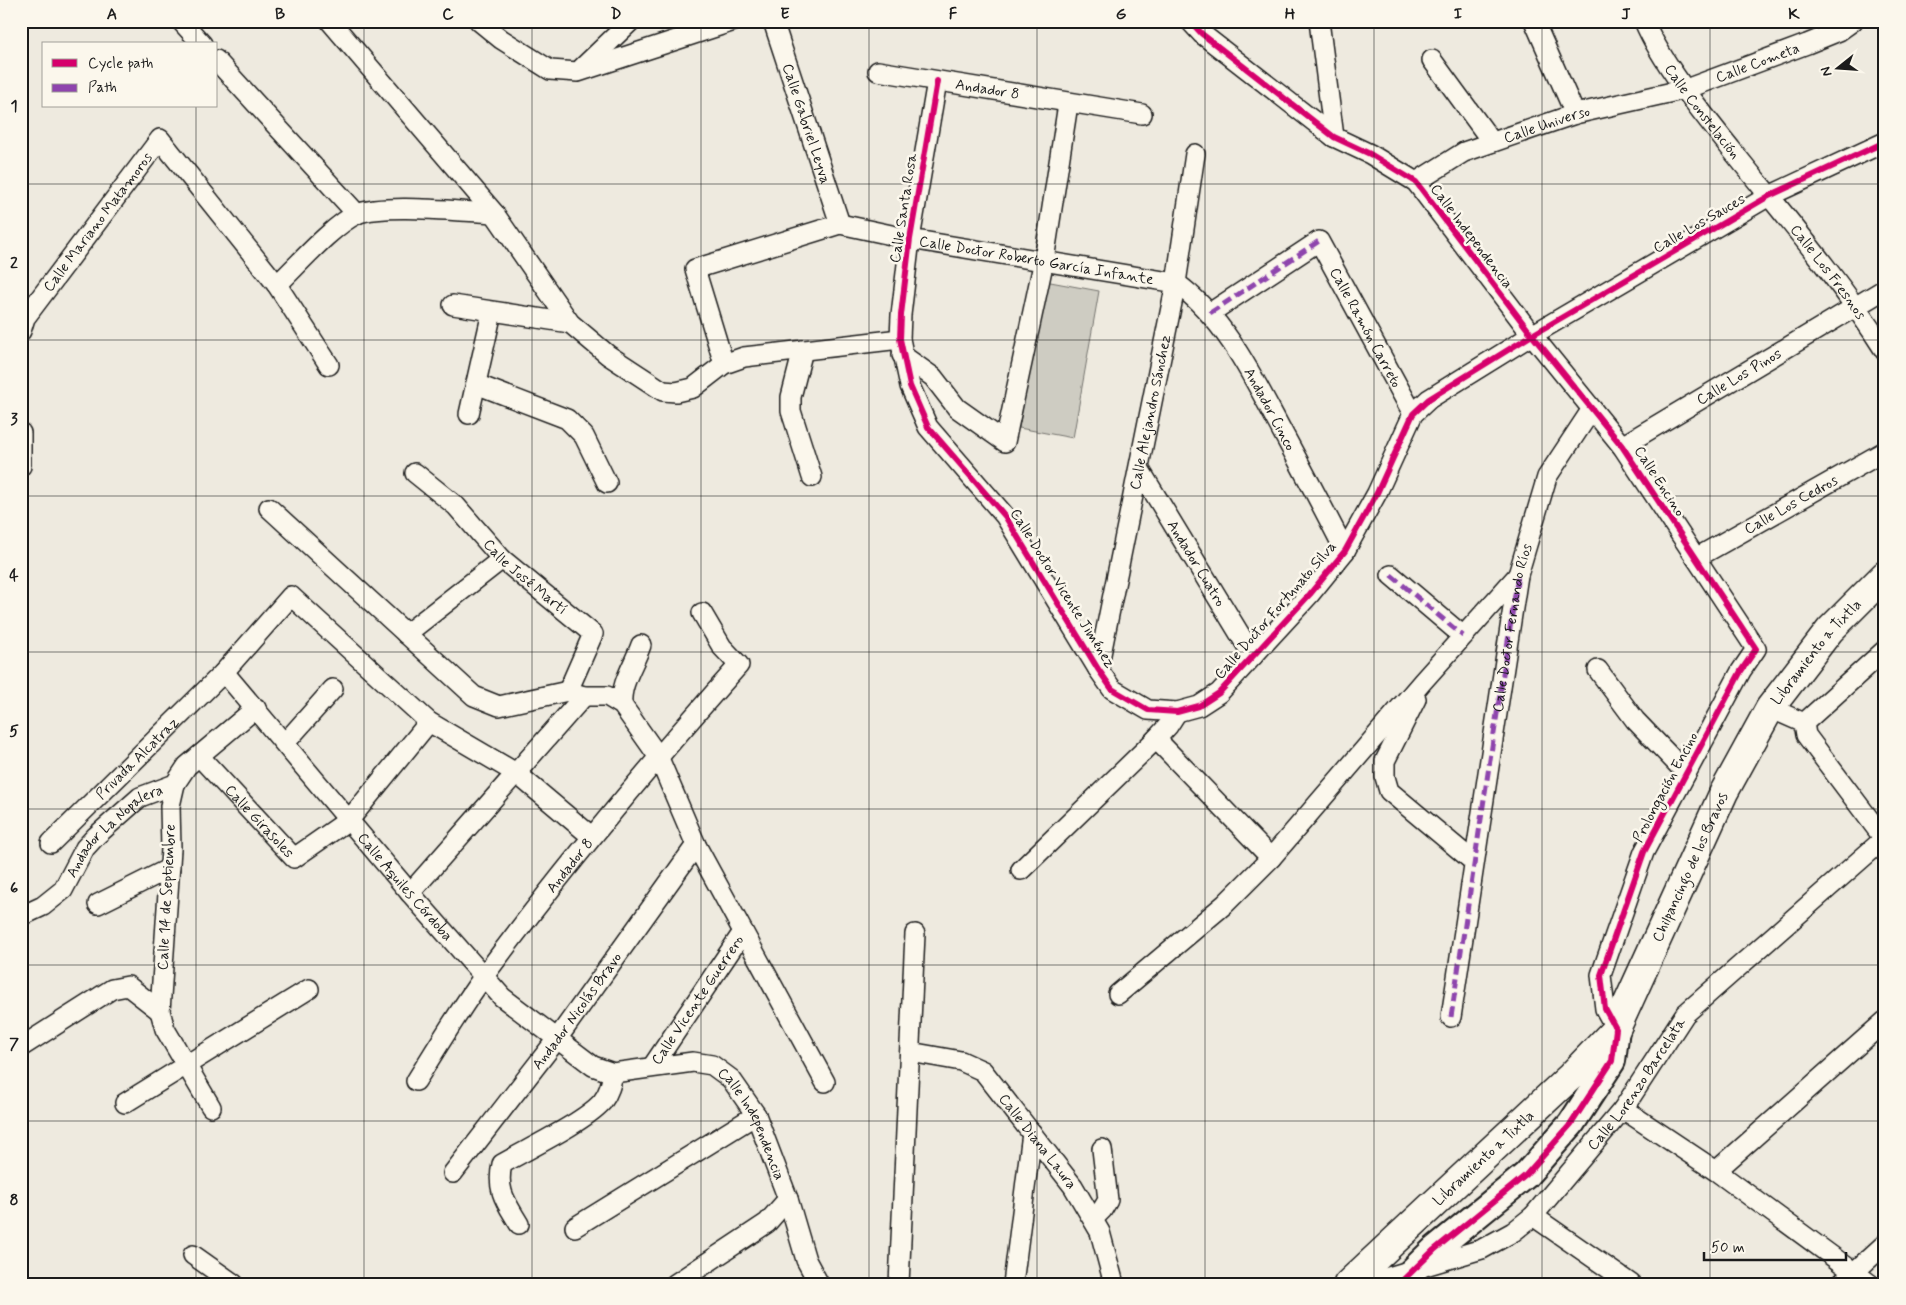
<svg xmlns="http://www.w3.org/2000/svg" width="1906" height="1305" font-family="Mynerve,sans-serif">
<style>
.grass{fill:#ceccc2;stroke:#75746f}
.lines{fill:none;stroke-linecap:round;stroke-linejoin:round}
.street-casing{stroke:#1c1c1c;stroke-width:22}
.secondary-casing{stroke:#1c1c1c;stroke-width:30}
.primary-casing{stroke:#1c1c1c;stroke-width:31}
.street{stroke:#fbf7ec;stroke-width:19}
.secondary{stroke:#fbf7ec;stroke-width:26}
.primary{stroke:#fbf7ec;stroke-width:28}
.quiet{stroke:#8e44ad;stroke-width:5;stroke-dasharray:10 5;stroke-linecap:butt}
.cycleway-casing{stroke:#fbf7ec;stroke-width:9}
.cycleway{stroke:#d6006c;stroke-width:6}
.grid{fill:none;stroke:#1c1c1c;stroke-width:1;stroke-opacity:0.55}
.labels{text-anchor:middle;stroke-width:5;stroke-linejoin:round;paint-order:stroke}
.street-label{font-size:15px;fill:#1c1c1c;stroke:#fbf7ec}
.neatline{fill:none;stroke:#1c1c1c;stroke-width:2}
.grid-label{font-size:16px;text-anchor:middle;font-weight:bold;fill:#1c1c1c}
</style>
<rect width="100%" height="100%" fill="#eeeadf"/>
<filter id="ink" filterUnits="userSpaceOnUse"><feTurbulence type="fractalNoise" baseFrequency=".02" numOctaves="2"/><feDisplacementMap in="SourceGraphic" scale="10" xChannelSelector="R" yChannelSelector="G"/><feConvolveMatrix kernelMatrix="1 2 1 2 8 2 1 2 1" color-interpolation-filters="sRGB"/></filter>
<g filter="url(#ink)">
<path class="grass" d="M 1045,281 L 1099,291 L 1073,438 L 1019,428 Z"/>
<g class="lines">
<defs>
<g id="street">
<path d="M 181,21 L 202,44"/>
<path d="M 330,21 L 494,213 L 570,323 L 608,355 L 663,391 L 676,392 L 693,388 L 724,364 L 744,357 L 900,339"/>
<path d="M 479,21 L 501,39 L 550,70 L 578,72 L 734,21"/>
<path id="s1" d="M 773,21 L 840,224"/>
<path d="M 1190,21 L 1202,34 L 1334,137 L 1370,154 L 1416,182 L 1532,335 L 1622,446 L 1756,649 L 1741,671 L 1644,852 L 1601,975 L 1605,1009 L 1616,1029"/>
<path d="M 1319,21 L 1334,137"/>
<path d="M 1534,21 L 1575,114"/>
<path id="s2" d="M 1644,21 C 1661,62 1703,114 1731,149 C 1784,215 1840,280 1885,351"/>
<path d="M 216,60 L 357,214"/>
<path d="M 1432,60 L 1492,142"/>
<path d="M 582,68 L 631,21"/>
<path id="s3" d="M 878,71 L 1142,114"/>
<path d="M 937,81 L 910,239 L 901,315 L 900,339 L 910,386 L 928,427 L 1005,516 L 1098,669 L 1112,689 L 1148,710 L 1177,712 L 1199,706 L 1219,693 L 1310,594 L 1345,551 L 1377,493 L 1413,414 L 1429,399 L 1532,335 L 1769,196 L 1885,142"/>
<path id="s4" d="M 1416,182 L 1464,152 L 1575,114 L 1686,89 L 1807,44 L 1839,31 L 1853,21"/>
<path d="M 277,285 C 298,265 333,225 357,214 C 384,203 462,212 494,213"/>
<path d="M 453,305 L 570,323"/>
<path id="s5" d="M 1210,313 L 1319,241 L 1413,414"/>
<path id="s6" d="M 21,331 L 25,318 L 160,139 L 277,285 L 329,365"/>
<path d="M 803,350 L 791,397 L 791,411 L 812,477"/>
<path d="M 902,355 L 933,377 L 957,408 L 1005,442 L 1044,260 L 1068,104"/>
<path id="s7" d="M 724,364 L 695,269 L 840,224 L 910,239 L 1176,283 C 1226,319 1254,379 1283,433 C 1304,472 1325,511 1345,551"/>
<path d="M 476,384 L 567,419 L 584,436 L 607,483"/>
<path d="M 469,414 L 492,312"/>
<path d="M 21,433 L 21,466"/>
<path id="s8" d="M 1622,446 L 1885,289"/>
<path id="s9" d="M 1140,470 L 1253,656"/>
<path id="s10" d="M 415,473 L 456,506 L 502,559 L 593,634 L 568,691"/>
<path d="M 269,508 L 474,696 L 499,706 L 568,691 L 584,696 L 607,696 L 622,705 L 658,756 L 696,845 L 825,1082"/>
<path id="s11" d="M 1696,558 L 1885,451"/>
<path d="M 1391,575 L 1463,636"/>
<path d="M 406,634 L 502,559"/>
<path id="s12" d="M 1098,669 L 1176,283 L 1195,154"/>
<path d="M 1598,670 L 1635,720 L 1686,773"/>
<path id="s13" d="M 224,672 L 410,893 L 502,997 L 593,1066 L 613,1073 L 693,1062 L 712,1065 L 731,1079 L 756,1115 L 788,1199 L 806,1260 L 819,1284"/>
<path d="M 1416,699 L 1385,761 L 1385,777 L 1389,791 L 1474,862"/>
<path d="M 622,705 C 620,684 634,665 641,645"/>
<path d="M 1770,708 L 1804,723"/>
<path d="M 1804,723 L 1806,735 L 1885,840"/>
<path d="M 1804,723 L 1885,650"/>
<path d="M 1156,739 L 1271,858"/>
<path d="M 285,743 L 333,689"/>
<path id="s14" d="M 199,756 L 294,858 L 350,819 L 429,722"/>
<path d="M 175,784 L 170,806 L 171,849 L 160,1011 L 165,1029 L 211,1107"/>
<path id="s15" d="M 51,843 L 224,672 L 291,596 L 429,722 L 516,773 L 591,836"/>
<path d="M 1021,870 L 1156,739 L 1168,726 L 1177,712"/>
<path d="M 410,893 L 584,696"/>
<path d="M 98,904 L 170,868"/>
<path id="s16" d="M 21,913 L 28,913 L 43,906 L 63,890 L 85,848 L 96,836 L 140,797 L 175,784 L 187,766 L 256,708"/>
<path d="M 1118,994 L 1225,904 L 1271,858 L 1423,681 L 1518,575"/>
<path id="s17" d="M 1451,1017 L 1518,575 L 1547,477 L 1592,409"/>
<path d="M 21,1047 L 112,989 L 128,986 L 160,1011"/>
<path id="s18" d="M 910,1052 L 961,1061 L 983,1071 L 1073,1186 L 1100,1232 L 1114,1284"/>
<path id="s19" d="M 652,1067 L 743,932"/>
<path id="s20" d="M 416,1081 C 438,1046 460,1009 484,976 C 564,868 650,765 739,665 L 722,647 L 702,613"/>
<path d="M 125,1103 L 309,989"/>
<path d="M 1623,1109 L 1716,1171 L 1870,1284"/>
<path d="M 1716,1171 L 1885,1021"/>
<path id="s21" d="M 453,1173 L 557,1039 L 696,845"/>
<path d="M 1533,1216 L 1631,1284"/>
<path d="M 1093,1219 L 1102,1210 L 1108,1200 L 1102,1149"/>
<path d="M 519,1224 C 506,1202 496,1191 502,1164 C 528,1149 584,1122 602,1102 C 609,1093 611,1084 613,1073"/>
<path d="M 575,1227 L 756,1115"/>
<path d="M 193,1255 L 234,1284"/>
<path d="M 675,1284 L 767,1223 L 788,1199"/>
<path d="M 899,1284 L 915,934"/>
<path d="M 1013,1284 L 1032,1133"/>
<path id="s22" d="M 1365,1284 L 1482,1249 L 1513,1232 L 1533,1216 L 1623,1109 L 1685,1014 L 1885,838"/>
<path d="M 1841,1284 L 1885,1244"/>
</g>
<path id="secondary" d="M 1399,1284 L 1434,1250 L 1526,1175 L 1571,1124 L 1612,1061 L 1616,1029"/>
<g id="primary">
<path id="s23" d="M 1348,1284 L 1571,1076 L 1616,1029 L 1724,792 L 1770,708 L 1830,630 L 1885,575"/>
</g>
</defs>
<use href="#street" class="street-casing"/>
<use href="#secondary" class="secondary-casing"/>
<use href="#primary" class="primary-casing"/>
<use href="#street" class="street"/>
<use href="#secondary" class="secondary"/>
<use href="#primary" class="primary"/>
<g class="quiet">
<path d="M 1210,313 L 1319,241"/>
<path d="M 1391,575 L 1463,636"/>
<path d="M 1451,1017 L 1518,575"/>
</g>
<defs>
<g id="cycleway">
<path d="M 1190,21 L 1202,34 L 1334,137 L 1370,154 L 1416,182 L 1532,335 L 1622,446 L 1756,649 L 1741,671 L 1644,852 L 1601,975 L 1605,1009 L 1616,1029 L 1612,1061 L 1571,1124 L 1526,1175 L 1434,1250 L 1399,1284"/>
<path d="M 937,81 L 910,239 L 901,315 L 900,339 L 910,386 L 928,427 L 1005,516 L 1098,669 L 1112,689 L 1148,710 L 1177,712 L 1199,706 L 1219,693 L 1310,594 L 1345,551 L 1377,493 L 1413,414 L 1429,399 L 1532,335 L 1769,196 L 1885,142"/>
</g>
</defs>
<use href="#cycleway" class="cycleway-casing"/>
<use href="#cycleway" class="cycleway"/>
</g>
</g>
<path class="grid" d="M 196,21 L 196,44M 364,21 L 364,1284M 532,21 L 532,1284M 701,21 L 701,1284M 869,21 L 869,1284M 1037,21 L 1037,1284M 1205,21 L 1205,1284M 1374,21 L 1374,1284M 1542,21 L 1542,1284M 1710,21 L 1710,1284M 196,106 L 196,1284M 21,184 L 1885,184M 21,340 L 1885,340M 21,496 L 1885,496M 21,652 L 1885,652M 21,809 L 1885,809M 21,965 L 1885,965M 21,1121 L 1885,1121"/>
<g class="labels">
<g class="street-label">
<text dy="5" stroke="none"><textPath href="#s4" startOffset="364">Calle Cometa</textPath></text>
<text dy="5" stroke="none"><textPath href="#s3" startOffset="111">Andador 8</textPath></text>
<text dy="5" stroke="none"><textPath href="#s2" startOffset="108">Calle Constelación</textPath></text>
<text dy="5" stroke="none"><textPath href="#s1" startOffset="108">Calle Gabriel Leyva</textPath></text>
<text dy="5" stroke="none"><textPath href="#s4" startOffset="144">Calle Universo</textPath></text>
<text transform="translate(903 208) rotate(-81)" y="5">Calle Santa Rosa</text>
<text dy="5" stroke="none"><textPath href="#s6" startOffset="134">Calle Mariano Matamoros</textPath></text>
<text transform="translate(1699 223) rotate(-30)" y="5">Calle Los Sauces</text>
<text transform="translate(1472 236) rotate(53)" y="5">Calle Independencia</text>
<text dy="5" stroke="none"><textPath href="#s7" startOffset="451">Calle Doctor Roberto García Infante</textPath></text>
<text dy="5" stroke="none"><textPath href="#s2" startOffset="312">Calle Los Fresnos</textPath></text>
<text dy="5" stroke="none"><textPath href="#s5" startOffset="229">Calle Ramón Carreto</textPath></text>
<text dy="5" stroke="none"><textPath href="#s8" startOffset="136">Calle Los Pinos</textPath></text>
<text dy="5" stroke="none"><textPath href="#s7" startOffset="751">Andador Cinco</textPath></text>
<text dy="5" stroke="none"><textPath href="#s12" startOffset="262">Calle Alejandro Sánchez</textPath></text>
<text transform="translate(1660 481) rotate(57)" y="5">Calle Encino</text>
<text dy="5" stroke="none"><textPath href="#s11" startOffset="109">Calle Los Cedros</textPath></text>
<text dy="5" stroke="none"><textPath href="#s9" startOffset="109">Andador Cuatro</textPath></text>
<text dy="5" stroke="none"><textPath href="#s10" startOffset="152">Calle José Martí</textPath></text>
<text transform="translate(1063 588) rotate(58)" y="5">Calle Doctor Vicente Jiménez</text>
<text transform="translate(1275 610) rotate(-49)" y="5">Calle Doctor Fortunato Silva</text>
<text dy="5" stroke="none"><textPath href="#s17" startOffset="394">Calle Doctor Fernando Ríos</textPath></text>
<text dy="5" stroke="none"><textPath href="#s23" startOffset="799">Libramiento a Tixtla</textPath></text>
<text dy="5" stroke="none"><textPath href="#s15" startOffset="121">Privada Alcatraz</textPath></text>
<text transform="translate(1665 787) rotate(-62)" y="5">Prolongación Encino</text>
<text dy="5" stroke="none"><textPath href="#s14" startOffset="89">Calle Girasoles</textPath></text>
<text dy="5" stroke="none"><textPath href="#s16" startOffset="130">Andador La Nopalera</textPath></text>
<text dy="5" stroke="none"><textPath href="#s20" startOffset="265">Andador 8</textPath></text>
<text dy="5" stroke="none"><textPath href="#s23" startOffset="548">Chilpancingo de los Bravos</textPath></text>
<text dy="5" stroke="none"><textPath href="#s13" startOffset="281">Calle Aquiles Córdoba</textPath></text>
<text transform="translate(166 897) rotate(-87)" y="5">Calle 14 de Septiembre</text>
<text dy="5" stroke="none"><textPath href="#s19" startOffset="81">Calle Vicente Guerrero</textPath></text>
<text dy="5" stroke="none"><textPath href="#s21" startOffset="204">Andador Nicolás Bravo</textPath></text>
<text dy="5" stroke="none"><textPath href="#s22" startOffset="351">Calle Lorenzo Barcelata</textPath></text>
<text dy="5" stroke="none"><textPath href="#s13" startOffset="736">Calle Independencia</textPath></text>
<text dy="5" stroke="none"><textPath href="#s18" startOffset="165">Calle Diana Laura</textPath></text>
<text dy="5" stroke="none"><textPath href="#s23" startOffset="185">Libramiento a Tixtla</textPath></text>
</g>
</g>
<rect width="1906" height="1305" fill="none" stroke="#fbf7ec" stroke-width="55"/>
<rect x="42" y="42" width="175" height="65" fill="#fbf7ec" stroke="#a29f99"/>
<rect x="52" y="59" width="25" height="8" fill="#d6006c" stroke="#a29f99"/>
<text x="88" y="68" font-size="15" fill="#1c1c1c">Cycle path</text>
<rect x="52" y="84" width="25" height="8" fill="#8e44ad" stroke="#a29f99"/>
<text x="88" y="92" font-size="15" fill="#1c1c1c">Path</text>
<g transform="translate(1838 68) rotate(253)" stroke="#fbf7ec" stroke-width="4" paint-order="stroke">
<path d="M0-4L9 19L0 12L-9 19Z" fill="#1c1c1c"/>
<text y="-8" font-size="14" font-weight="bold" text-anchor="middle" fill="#1c1c1c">N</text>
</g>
<path d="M1704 1252v8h142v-8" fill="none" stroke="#1c1c1c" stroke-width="2.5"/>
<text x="1711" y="1252" font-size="15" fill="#1c1c1c" stroke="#fbf7ec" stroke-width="4" paint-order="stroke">50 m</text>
<rect x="28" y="28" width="1850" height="1250" class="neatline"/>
<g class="grid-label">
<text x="112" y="19">A</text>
<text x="280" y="19">B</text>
<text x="448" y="19">C</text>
<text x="616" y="19">D</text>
<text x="785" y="19">E</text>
<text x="953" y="19">F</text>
<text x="1121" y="19">G</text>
<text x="1290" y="19">H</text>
<text x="1458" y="19">I</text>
<text x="1626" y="19">J</text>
<text x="1794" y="19">K</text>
<text x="14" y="111">1</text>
<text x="14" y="268">2</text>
<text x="14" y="424">3</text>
<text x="14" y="580">4</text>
<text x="14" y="736">5</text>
<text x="14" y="893">6</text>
<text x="14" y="1049">7</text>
<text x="14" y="1205">8</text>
</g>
</svg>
